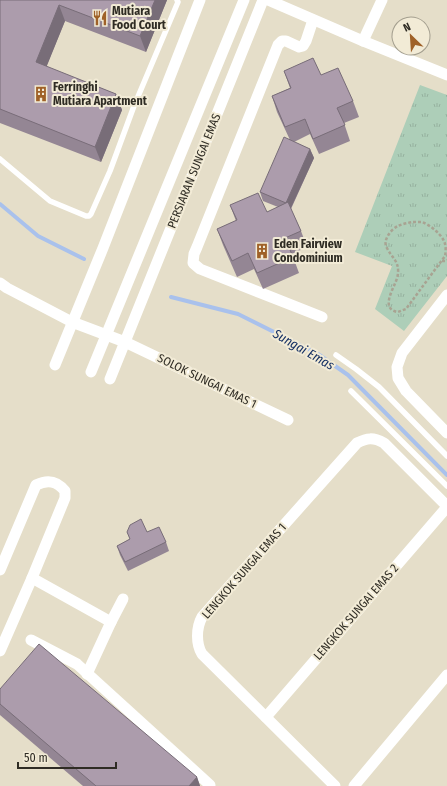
<svg xmlns="http://www.w3.org/2000/svg" width="447" height="786" font-family="'Fira Sans Condensed',sans-serif">
<style>
.park{fill:url(#park-tufts)}
.lines{fill:none;stroke-linecap:round;stroke-linejoin:round}
.stream{stroke:#a9c1ec;stroke-width:4}
.path{stroke:#a8a392;stroke-width:2.5;stroke-dasharray:3 2;stroke-linecap:butt}
.service{stroke:#fff;stroke-width:5.5}
.minor{stroke:#fff;stroke-width:11}
.wall{fill:#948694}
.shaded-wall{fill:#786d78}
.building{fill:#ac9cac;stroke:#786d78}
.labels{text-anchor:middle;stroke-width:4;stroke-linejoin:round;paint-order:stroke}
.poi-label{font-size:12px;font-weight:bold;fill:#2f2c24;stroke:#f2ebd6;text-anchor:start}
.street-label{font-size:12px;fill:#2f2c24;stroke:#f2ebd6}
.water-label{font-size:13px;font-style:italic;fill:#153064;stroke:#f2ebd6}
</style>
<defs>
<pattern id="park-tufts" width="24" height="20" patternUnits="userSpaceOnUse"><rect width="24" height="20" fill="#adceb8"/><path d="M3 7l-1-3M5 7V3M7 7l1-3M15 17l-1-3M17 17v-4M19 17l1-3" fill="none" stroke="#95b19e"/></pattern>
</defs>
<rect width="100%" height="100%" fill="#e5dec9"/>
<path class="park" d="M 420,85 L 447,95 L 447,276 L 404,331 L 375,309 L 392,266 L 355,252 Z"/>
<g class="lines">
<g class="stream">
<path d="M 0,204 L 38,236 L 84,259"/>
<path d="M 171,297 L 238,314 L 318,354 L 348,375 L 447,475"/>
</g>
<g class="path">
<path d="M 413,222 C 416,222 419,222 422,222 C 430,225 440,233 444,241 C 446,245 446,251 445,256 L 406,309 L 398,312 C 396,312 394,311 392,310 C 382,302 398,283 398,273 C 399,261 392,258 387,248 C 382,241 391,229 398,226 C 402,224 407,223 413,222 Z"/>
<path d="M 442,261 L 446,261 L 447,260"/>
</g>
<g class="service">
<path d="M 0,159 L 50,201 L 86,216 L 89,216 L 91,214 L 110,171 L 134,106 L 178,2 L 177,0"/>
<path d="M 336,355 L 356,369 L 379,387 L 447,456"/>
<path d="M 351,391 L 447,486"/>
</g>
<g class="minor">
<path d="M 268,0 L 363,41 L 447,75"/>
<path d="M 313,20 L 306,41 L 303,46 L 299,47 L 286,41 L 282,41 L 278,45 L 197,247 L 194,254 L 193,263 L 200,269 L 322,317"/>
<path d="M 363,41 L 382,0"/>
<path d="M 0,283 L 7,288 L 72,322 L 125,342 L 288,420"/>
<path d="M 447,295 L 402,353 L 397,367 L 398,378 L 406,391 L 447,433"/>
<path d="M 55,365 L 103,248 L 200,0"/>
<path d="M 91,372 L 244,0"/>
<path d="M 110,379 L 263,0"/>
<path d="M 0,570 L 36,485 C 48,479 57,481 65,491 L 65,498 L 32,578 L 0,651"/>
<path d="M 32,578 L 111,622"/>
<path d="M 31,640 L 77,664 L 210,785"/>
<path d="M 87,674 L 111,622 L 123,599"/>
<path d="M 266,717 L 447,507"/>
<path d="M 335,786 L 202,654 C 196,644 196,628 202,617 L 357,443 C 367,438 373,437 384,443 L 447,506"/>
<path d="M 354,786 L 447,675"/>
</g>
</g>
<g class="wall">
<path d="M 0,0 L 167,0 L 146,52 L 65,21 L 46,67 L 116,94 L 122,110 L 101,162 L 0,123 Z"/>
<path d="M 284,71 L 321,75 L 353,101 L 359,117 L 344,123 L 350,141 L 319,154 L 310,134 L 294,142 L 310,149 L 314,158 L 291,209 L 301,231 L 307,247 L 292,254 L 299,273 L 263,289 L 254,269 L 237,277 L 223,245 L 217,229 L 236,221 L 230,205 L 267,212 L 278,207 L 263,201 L 260,192 L 290,140 L 277,112 L 272,96 L 290,88 Z"/>
<path d="M 127,532 L 147,532 L 166,542 L 169,551 L 128,571 L 120,555 L 117,546 L 130,539 Z"/>
<path d="M 0,689 L 197,777 L 200,786 L 83,786 L 0,715 Z"/>
</g>
<g class="shaded-wall">
<path d="M 155,0 L 167,0 L 146,52 L 140,36 Z"/>
<path d="M 59,5 L 65,21 L 42,78 L 36,62 Z"/>
<path d="M 116,94 L 122,110 L 101,162 L 95,147 Z"/>
<path d="M 310,149 L 314,158 L 289,212 L 286,203 Z"/>
<path d="M 197,777 L 200,786 L 189,786 Z"/>
</g>
<g class="building">
<path d="M 0,0 L 155,0 L 140,36 L 59,5 L 36,62 L 116,94 L 95,147 L 0,109 Z"/>
<path d="M 313,58 L 321,75 L 338,68 L 353,101 L 337,108 L 345,125 L 313,139 L 305,119 L 285,127 L 272,96 L 291,88 L 284,71 Z"/>
<path d="M 284,137 L 310,149 L 286,203 L 260,192 Z"/>
<path d="M 258,193 L 267,212 L 288,202 L 301,231 L 285,238 L 293,257 L 257,273 L 248,253 L 232,261 L 217,229 L 237,220 L 230,205 Z"/>
<path d="M 141,519 L 147,532 L 159,527 L 166,542 L 125,562 L 117,546 L 130,539 L 127,532 L 130,525 Z"/>
<path d="M 39,644 L 197,777 L 189,786 L 96,786 L 0,704 L 0,689 Z"/>
</g>
<defs>
<symbol id="restaurant-bare" viewBox="-9 -9 18 18"><path d="M-5-6h1v4h1v-4h1v4h1v-4h1v5L-1.5 .5V6h-2V.5L-5-1ZM5-6V6H3V1.5H1.5Q1.5-4 5-6Z" fill="#9f6127" stroke="#f2ebd6" stroke-width="2.5" paint-order="stroke"/></symbol>
<symbol id="building-bare" viewBox="-9 -9 18 18"><path d="M-4-6H4V6H1V3H-1V6H-4ZM-2.5-4.3h1.7v1.8h-1.7ZM.8-4.3h1.7v1.8H.8ZM-2.5-1h1.7V.8h-1.7ZM.8-1h1.7V.8H.8Z" fill="#9f6127" stroke="#f2ebd6" stroke-width="2.5" paint-order="stroke"/></symbol>
</defs>
<g fill-rule="evenodd">
<use href="#restaurant-bare" x="89" y="7" width="22" height="22"/>
<use href="#building-bare" x="30" y="83" width="22" height="22"/>
<use href="#building-bare" x="251" y="240" width="22" height="22"/>
</g>
<g class="labels">
<g class="poi-label">
<text x="112" y="15">Mutiara<tspan x="112" dy="14">Food Court</tspan></text>
<text x="53" y="91">Ferringhi<tspan x="53" dy="14">Mutiara Apartment</tspan></text>
<text x="274" y="248">Eden Fairview<tspan x="274" dy="14">Condominium</tspan></text>
</g>
<g class="street-label">
<text transform="translate(194 171) rotate(-68)" y="4">PERSIARAN SUNGAI EMAS</text>
<text transform="translate(207 381) rotate(26)" y="4">SOLOK SUNGAI EMAS 1</text>
<text transform="translate(244 571) rotate(-49)" y="4">LENGKOK SUNGAI EMAS 1</text>
<text transform="translate(356 612) rotate(-49)" y="4">LENGKOK SUNGAI EMAS 2</text>
</g>
<g class="water-label">
<text transform="translate(304 349) rotate(30)" y="5">Sungai Emas</text>
</g>
</g>
<g transform="translate(411 36) rotate(335)"><circle r="19" fill="#f2ebd6" stroke="#a49f8f"/>
<path d="M0-3L7 15L0 10L-7 15Z" fill="#9f6127"/>
<text y="-6" font-size="11" font-weight="bold" text-anchor="middle" fill="#2f2c24">N</text>
</g>
<path d="M18 762v6h98v-6" fill="none" stroke="#2f2c24" stroke-width="2"/>
<text x="24" y="762" font-size="12" fill="#2f2c24" stroke="#f2ebd6" stroke-width="3" paint-order="stroke">50 m</text>
</svg>
